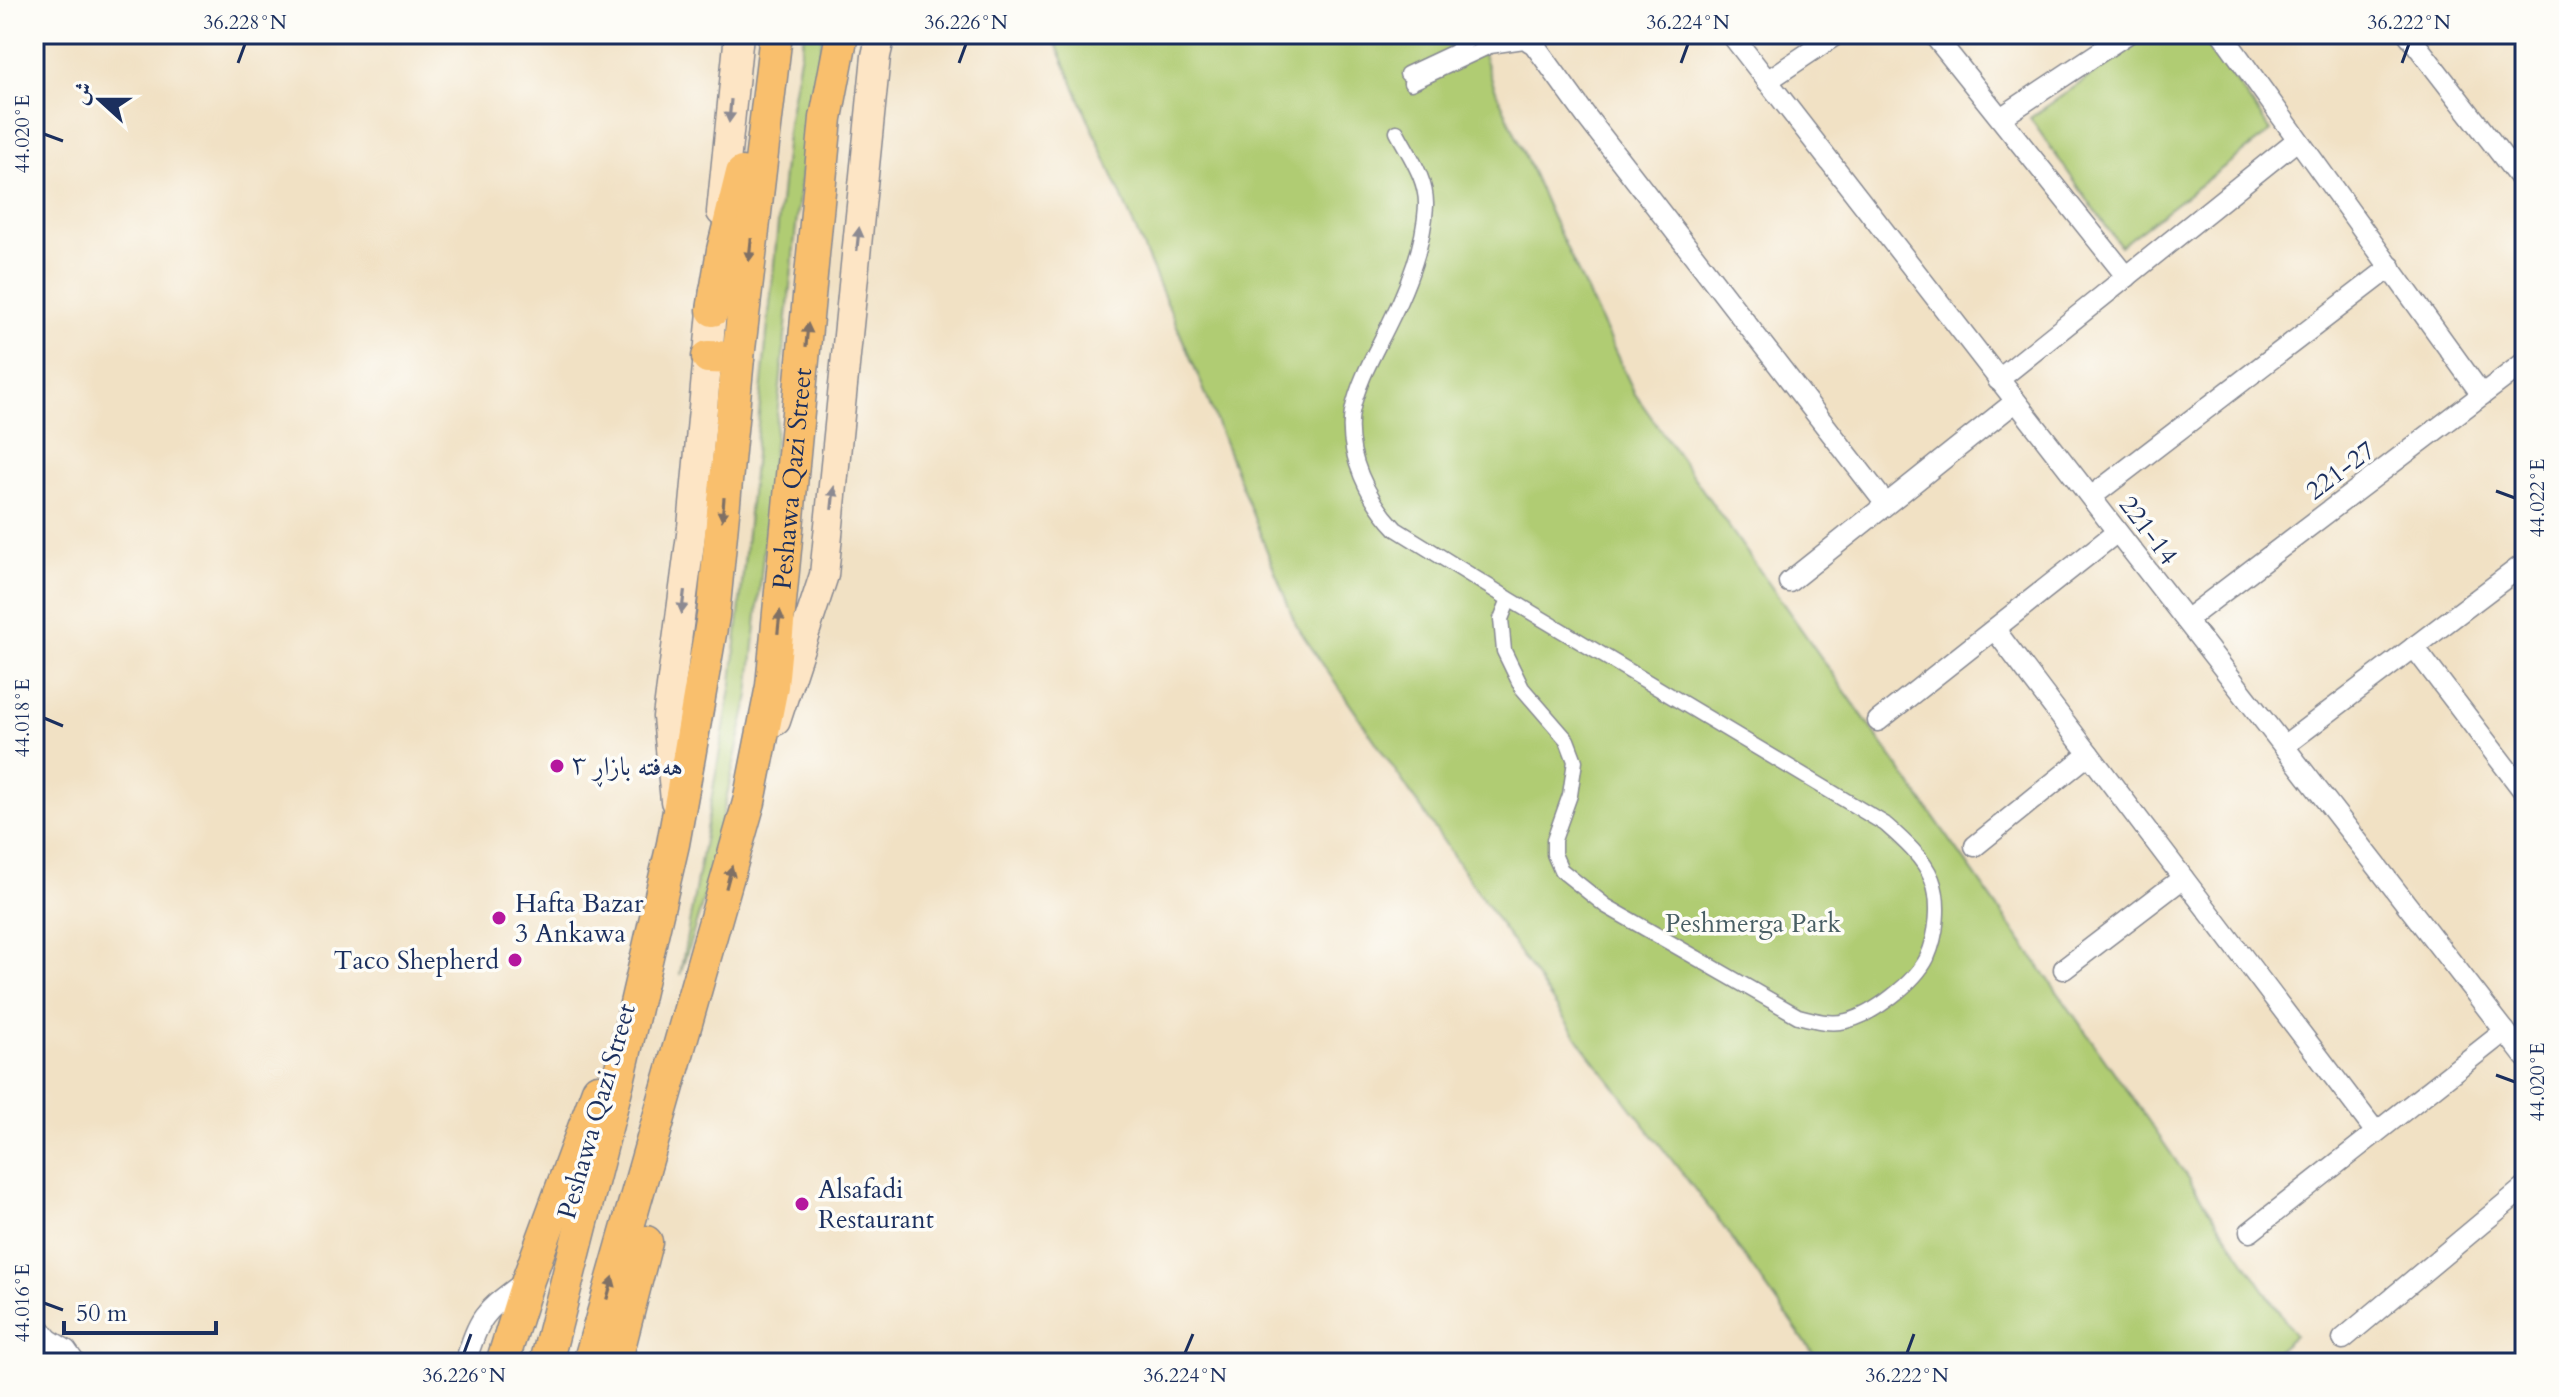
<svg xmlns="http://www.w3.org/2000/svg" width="2559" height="1397" font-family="Cardo,Amiri,serif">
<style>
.green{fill:#b0cc73;stroke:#667e68;stroke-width:2}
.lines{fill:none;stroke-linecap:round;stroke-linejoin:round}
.pedestrian-casing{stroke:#868891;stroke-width:17}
.minor-casing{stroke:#868891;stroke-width:23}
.tertiary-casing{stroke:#868891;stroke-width:27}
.secondary-casing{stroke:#868891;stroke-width:31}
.trunk-casing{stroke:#868891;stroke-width:35}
.pedestrian{stroke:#fff;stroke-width:14}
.minor{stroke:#fff;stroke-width:20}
.tertiary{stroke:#fff;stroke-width:24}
.secondary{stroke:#fde5c5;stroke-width:28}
.trunk{stroke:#f9bf6d;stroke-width:32}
.oneway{fill:#8c8a92}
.oneway2{fill:#7f7065}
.ticks{fill:none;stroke:#1b2f5e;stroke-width:3}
.poi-dot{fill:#b5179e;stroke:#fdfcf7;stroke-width:3}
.labels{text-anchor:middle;stroke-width:7;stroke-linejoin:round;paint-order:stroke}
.street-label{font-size:26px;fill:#1b2f5e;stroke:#fdfcf7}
.poi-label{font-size:26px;fill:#1b2f5e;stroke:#fdfcf7;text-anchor:start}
.park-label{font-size:26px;fill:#485e64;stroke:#fdfcf7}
.neatline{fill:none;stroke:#1b2f5e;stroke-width:3}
.ticks-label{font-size:20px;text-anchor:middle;fill:#1b2f5e}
</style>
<rect width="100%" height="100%" fill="#fdfcf7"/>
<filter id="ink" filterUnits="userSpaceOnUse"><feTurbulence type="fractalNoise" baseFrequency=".0125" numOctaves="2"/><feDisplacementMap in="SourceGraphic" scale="16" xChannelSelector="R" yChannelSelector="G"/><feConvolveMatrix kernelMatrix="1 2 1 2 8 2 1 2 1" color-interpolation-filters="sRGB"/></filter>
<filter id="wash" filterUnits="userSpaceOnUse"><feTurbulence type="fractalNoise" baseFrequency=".006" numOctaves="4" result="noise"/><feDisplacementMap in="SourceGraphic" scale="32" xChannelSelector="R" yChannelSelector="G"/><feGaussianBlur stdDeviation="1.8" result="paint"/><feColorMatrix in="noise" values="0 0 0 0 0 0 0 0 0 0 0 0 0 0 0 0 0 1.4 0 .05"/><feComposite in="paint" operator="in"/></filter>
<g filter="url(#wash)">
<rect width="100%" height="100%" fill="#f1e1c4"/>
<g class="green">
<path d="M 804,34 L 823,34 L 806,128 L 749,695 L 706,891 L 680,975 L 732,683 L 788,124 Z"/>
<path d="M 1052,34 L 1476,34 L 1494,86 L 1552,217 L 1635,394 L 2150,1123 L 2295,1335 L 2263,1363 L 1820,1363 L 1717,1218 L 1583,1046 L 1296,625 L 1200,380 Z"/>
<path d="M 2151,34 L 2202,34 L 2271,131 L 2120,246 L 2030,118 Z"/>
</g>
</g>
<g filter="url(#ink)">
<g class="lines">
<defs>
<g id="pedestrian">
<path d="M 1407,74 L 1454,52 L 1476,34"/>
<path d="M 1411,83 L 1490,46 L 1531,40"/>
<path d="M 1397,132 C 1409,155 1427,179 1426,206 C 1424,245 1407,288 1390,322 C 1376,351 1358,381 1352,412 C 1345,454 1369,501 1396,529 L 1509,599 L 1501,619 L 1504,651 L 1522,688 L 1567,740 L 1575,761 L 1570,795 L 1554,840 L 1554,854 L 1561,870 L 1606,906 L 1798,1016 C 1813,1020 1831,1025 1846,1021 C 1873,1015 1915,982 1927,958 C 1937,936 1941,902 1932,879 C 1923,857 1902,839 1885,824 L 1509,599"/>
</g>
<g id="minor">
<path d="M 1731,34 L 2525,1057"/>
<path d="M 1933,34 L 2127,277"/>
<path d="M 2222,34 L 2482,395"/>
<path d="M 2408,34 L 2525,185"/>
<path d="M 1531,40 L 1586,116 L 1885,503"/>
<path d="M 1767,81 L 1837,34"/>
<path d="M 2002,117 L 2127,34"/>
<path d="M 1998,380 L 2297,140"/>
<path d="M 2091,497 L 2391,267"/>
<path d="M 1789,582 L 2015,402"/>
<path d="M 2186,620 L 2525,362"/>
<path d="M 1995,630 L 2375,1131"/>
<path d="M 2414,647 L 2525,793"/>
<path d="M 1878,721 L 2117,532"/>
<path d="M 2285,745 L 2525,563"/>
<path d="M 1975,846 L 2089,754"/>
<path d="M 2064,969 L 2183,878"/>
<path d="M 2250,1232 L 2505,1031"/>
<path d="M 34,1320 L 48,1339"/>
<path d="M 2343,1339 L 2525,1187"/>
<path d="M 34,1355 L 48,1339 L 66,1350 L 75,1363"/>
<path d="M 465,1363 C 481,1311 485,1312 527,1280"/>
</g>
<path id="tertiary" d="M 1528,34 L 1531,40 L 1540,34"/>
<g id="secondary">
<path d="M 721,212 L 739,34"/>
<path d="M 776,721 L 824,575 L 876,56 L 881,34"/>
<path d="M 675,801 L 667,717 L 692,527 L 714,290"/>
</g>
<g id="trunk">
<path d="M 713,310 L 723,250 L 742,173"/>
<path d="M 708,357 L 738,358"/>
<path d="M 502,1363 L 528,1280 L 598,1090"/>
<path d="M 546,1363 L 619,1077 L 673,844 L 689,756 L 713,616 L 738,358 L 776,34"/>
<path id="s1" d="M 589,1363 L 749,802 L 772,686 L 826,118 L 842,34"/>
<path d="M 615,1363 L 646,1242"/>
</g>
</defs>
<use href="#pedestrian" class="pedestrian-casing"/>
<use href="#minor" class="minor-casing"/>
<use href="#tertiary" class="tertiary-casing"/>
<use href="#secondary" class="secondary-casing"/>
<use href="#trunk" class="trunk-casing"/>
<use href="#pedestrian" class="pedestrian"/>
<use href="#minor" class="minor"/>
<use href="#tertiary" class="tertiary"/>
<use href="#secondary" class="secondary"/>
<use href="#trunk" class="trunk"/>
</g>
<defs><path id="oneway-solid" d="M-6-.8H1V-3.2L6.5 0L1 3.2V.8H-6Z" transform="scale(2)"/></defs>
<g class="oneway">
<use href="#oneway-solid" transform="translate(730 111) rotate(95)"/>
<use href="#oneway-solid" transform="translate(858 239) rotate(-84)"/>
<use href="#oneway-solid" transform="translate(833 498) rotate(-84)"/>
<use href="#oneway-solid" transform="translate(683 602) rotate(97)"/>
</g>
<g class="oneway2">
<use href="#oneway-solid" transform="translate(750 250) rotate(96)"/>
<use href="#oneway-solid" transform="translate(807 335) rotate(-85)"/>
<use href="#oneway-solid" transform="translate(723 509) rotate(95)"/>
<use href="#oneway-solid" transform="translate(779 622) rotate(-84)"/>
<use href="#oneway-solid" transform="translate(729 877) rotate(-75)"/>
<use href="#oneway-solid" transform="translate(610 1288) rotate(-74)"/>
</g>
</g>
<path class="ticks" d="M 238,63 L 245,44M 959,63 L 966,44M 1681,63 L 1688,44M 2402,63 L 2409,44M 44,134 L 63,141M 2496,491 L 2515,498M 44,718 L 63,726M 2496,1075 L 2515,1082M 44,1303 L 63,1310M 464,1353 L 471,1334M 1185,1353 L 1193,1334M 1907,1353 L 1914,1334"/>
<g class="poi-dot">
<circle cx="557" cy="766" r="8"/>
<circle cx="499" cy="918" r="8"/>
<circle cx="515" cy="960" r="8"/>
<circle cx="802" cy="1204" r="8"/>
</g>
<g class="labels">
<g class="street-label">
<text transform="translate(2340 470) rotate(-37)" y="9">221-27</text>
<text dy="9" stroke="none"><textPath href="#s1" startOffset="910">Peshawa Qazi Street</textPath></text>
<text transform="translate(2149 530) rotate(53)" y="9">221-14</text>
<text transform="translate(596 1111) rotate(-74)" y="9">Peshawa Qazi Street</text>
</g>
<g class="poi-label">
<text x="573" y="775">هەفتە بازاڕ ٣</text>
<text x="515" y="912">Hafta Bazar<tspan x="515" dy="30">3 Ankawa</tspan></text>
<text x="499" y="969" text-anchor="end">Taco Shepherd</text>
<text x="818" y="1198">Alsafadi<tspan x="818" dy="30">Restaurant</tspan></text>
</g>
<g class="park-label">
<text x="1753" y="932">Peshmerga Park</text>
</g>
</g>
<rect width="2559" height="1397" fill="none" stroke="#fdfcf7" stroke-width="88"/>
<g transform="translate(100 100) rotate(291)" stroke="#fdfcf7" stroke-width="6" paint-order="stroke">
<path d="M0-6L14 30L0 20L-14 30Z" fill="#1b2f5e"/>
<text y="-12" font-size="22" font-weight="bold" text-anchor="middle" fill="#1b2f5e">ش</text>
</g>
<path d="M64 1321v12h152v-12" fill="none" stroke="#1b2f5e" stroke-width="4"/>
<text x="76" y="1321" font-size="24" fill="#1b2f5e" stroke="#fdfcf7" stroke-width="6" paint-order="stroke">50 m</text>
<rect x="44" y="44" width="2471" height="1309" class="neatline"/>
<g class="ticks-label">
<text x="245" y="29">36.228°N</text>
<text x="966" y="29">36.226°N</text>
<text x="1688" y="29">36.224°N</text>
<text x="2409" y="29">36.222°N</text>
<text transform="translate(22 134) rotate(-90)" y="7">44.020°E</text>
<text transform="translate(2537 498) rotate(-90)" y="7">44.022°E</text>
<text transform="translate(22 718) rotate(-90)" y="7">44.018°E</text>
<text transform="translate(2537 1082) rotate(-90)" y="7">44.020°E</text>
<text transform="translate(22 1303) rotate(-90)" y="7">44.016°E</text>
<text x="464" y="1382">36.226°N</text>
<text x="1185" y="1382">36.224°N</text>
<text x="1907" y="1382">36.222°N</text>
</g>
</svg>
